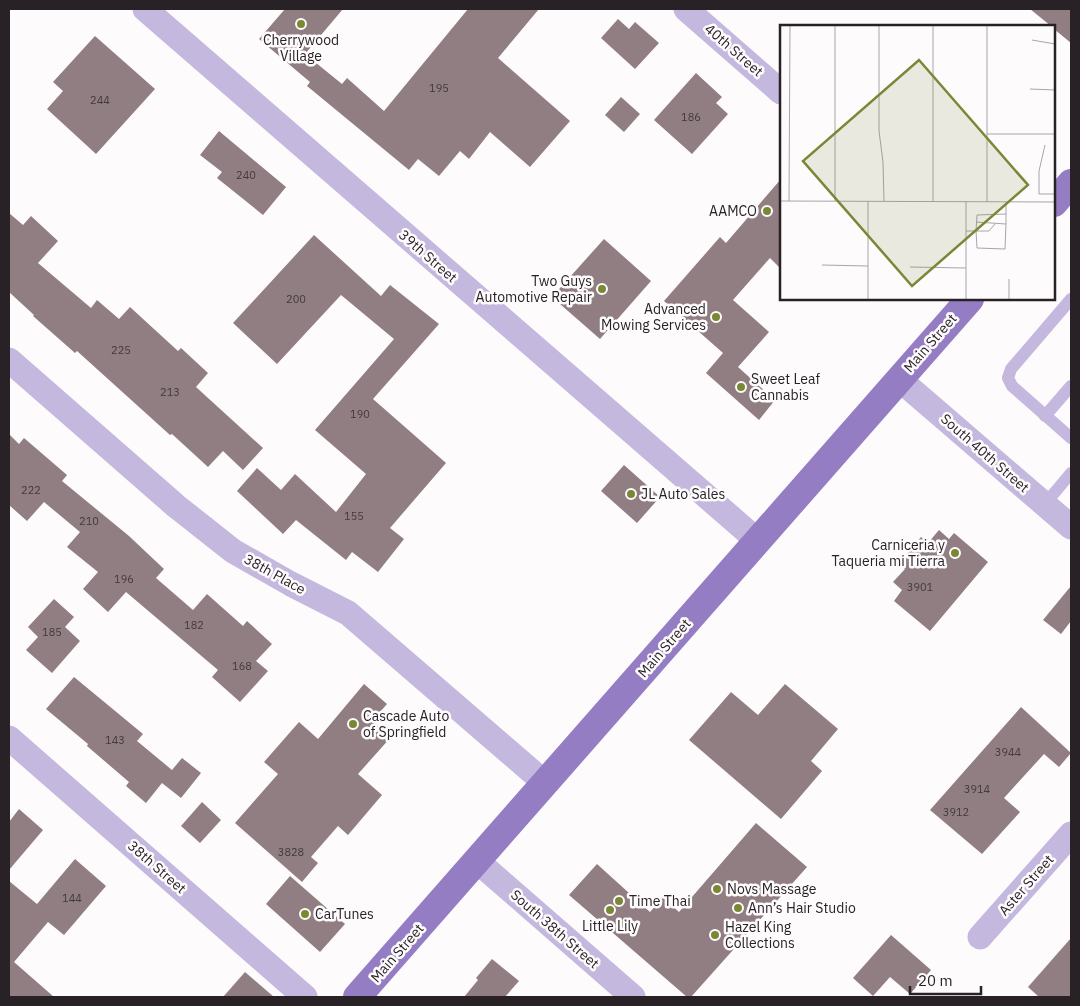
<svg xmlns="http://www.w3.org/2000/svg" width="1080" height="1006" font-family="'IBM Plex Sans',sans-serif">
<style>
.building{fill:#917e83}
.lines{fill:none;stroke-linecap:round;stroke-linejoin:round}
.lane{stroke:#c4b8df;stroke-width:12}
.street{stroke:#c4b8df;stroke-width:25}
.primary{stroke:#957dc4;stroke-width:28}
.poi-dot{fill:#7a8836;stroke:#fefbfd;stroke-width:2}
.labels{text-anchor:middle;stroke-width:5;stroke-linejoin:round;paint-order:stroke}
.number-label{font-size:11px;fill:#42393e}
.poi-label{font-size:14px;fill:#282227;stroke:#fefbfd;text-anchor:start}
.street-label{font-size:14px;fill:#282227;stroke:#fefbfd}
.inset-road{fill:none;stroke:#a8a4a7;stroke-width:1}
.view{fill:#7a8836;fill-opacity:0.15;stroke:#7a8836;stroke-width:2.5}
.inset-edge{fill:none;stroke:#282227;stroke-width:2.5}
</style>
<rect width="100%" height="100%" fill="#fefbfd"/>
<g class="building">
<path d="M 285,9 L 343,9 L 305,54 L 342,84 L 347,78 L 384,111 L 468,9 L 539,9 L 498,58 L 570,121 L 530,167 L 490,132 L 469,159 L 460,151 L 439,176 L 418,159 L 409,170 L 307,86 L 310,82 L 259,39 Z"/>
<path d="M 1030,9 L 1071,9 L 1071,43 L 1054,29 L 1054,26 L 1051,26 Z"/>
<path d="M 618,19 L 629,29 L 635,22 L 659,43 L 635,69 L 601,38 Z"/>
<path d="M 95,36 L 155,89 L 96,154 L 47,109 L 63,91 L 53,82 Z"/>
<path d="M 696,73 L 722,97 L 716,103 L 728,114 L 692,154 L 654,120 Z"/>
<path d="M 621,97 L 640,114 L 624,132 L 605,115 Z"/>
<path d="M 219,131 L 286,187 L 263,215 L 217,178 L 222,172 L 200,155 Z"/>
<path d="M 781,179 L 781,269 L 770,258 L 733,300 L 769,332 L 738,367 L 775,400 L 759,420 L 706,373 L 723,353 L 664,301 L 720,237 L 726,243 Z"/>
<path d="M 9,213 L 23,225 L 31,216 L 58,241 L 38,263 L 91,308 L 97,300 L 119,319 L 130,307 L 178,351 L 181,348 L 208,373 L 196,387 L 263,448 L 243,470 L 223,451 L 208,467 L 172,434 L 170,435 L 77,351 L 75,353 L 33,316 L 34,315 L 9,292 Z"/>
<path d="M 314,235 L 381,296 L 390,285 L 439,324 L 373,399 L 446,463 L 390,528 L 404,539 L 378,572 L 352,552 L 346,560 L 296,520 L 283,534 L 237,491 L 257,468 L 281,490 L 295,474 L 336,512 L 366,474 L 315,430 L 394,339 L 341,295 L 277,364 L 233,323 Z"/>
<path d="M 604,239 L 651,281 L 600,339 L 552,297 Z"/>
<path d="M 9,434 L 19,444 L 24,438 L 67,475 L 62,481 L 129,536 L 164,569 L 156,578 L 193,610 L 207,594 L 243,626 L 247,621 L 272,644 L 256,661 L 268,671 L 240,702 L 212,677 L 218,670 L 126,592 L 108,612 L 83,589 L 98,572 L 67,547 L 80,532 L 44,502 L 27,521 L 9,505 Z"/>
<path d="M 624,465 L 660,497 L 637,523 L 601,491 Z"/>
<path d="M 939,530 L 949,539 L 954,533 L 988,562 L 930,631 L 894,601 L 902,590 L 893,582 L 905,569 L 898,564 L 921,537 L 928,543 Z"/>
<path d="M 1071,586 L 1071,621 L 1061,634 L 1043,620 Z"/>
<path d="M 54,599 L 74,617 L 65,627 L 80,641 L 52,673 L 26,650 L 38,637 L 28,627 Z"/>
<path d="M 74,677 L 143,734 L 137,741 L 172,770 L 182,758 L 201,773 L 181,798 L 162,783 L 146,803 L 126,786 L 129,782 L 87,746 L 88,744 L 46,709 Z"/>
<path d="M 364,684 L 387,704 L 372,721 L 391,737 L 358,774 L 382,795 L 348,835 L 338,826 L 311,857 L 318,863 L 302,882 L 235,823 L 278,774 L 264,762 L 299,722 L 318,739 Z"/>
<path d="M 785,684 L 838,729 L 811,761 L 822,771 L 781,819 L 689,740 L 731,692 L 758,715 Z"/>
<path d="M 1021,707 L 1071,753 L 1059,767 L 1044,754 L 1004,798 L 1020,812 L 982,854 L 930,810 Z"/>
<path d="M 202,802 L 221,820 L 200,843 L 181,826 Z"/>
<path d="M 19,809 L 43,830 L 9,870 L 9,822 Z"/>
<path d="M 756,823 L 807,867 L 691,997 L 687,997 L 569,895 L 597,864 L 650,912 L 663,897 L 679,912 Z"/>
<path d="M 75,859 L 106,886 L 64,935 L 48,922 L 14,962 L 54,997 L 9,997 L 9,881 L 37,904 Z"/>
<path d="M 290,876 L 345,924 L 320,952 L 266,904 Z"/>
<path d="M 891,935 L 931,970 L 910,994 L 890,977 L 873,996 L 853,978 Z"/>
<path d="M 1071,938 L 1071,997 L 1039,997 L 1028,987 Z"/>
<path d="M 492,959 L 519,981 L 505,997 L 464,997 L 478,980 L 476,978 Z"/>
<path d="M 245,972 L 274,997 L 223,997 Z"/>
</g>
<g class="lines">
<g class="lane">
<path d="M 1071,299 L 1011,369 L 1008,378 L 1012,386 L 1071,438"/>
<path d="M 1045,416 L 1071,386"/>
<path d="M 1045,504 L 1071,473"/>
</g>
<g class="street">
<path d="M 145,9 L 758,541"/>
<path d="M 686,9 L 781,92"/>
<path d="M 9,360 L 176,506 L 233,551 L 291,584 L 348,613 L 545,783"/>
<path d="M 899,379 L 1071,527"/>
<path d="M 9,738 L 305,997"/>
<path d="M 477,861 L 633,997"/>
<path d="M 980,937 L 1071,834"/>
</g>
<g class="primary">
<path d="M 1054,203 L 1071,183"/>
<path d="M 357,997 L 970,299"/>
</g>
</g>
<g class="poi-dot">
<circle cx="301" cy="24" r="5"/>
<circle cx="767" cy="211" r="5"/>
<circle cx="602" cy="289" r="5"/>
<circle cx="716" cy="317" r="5"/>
<circle cx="741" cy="387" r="5"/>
<circle cx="631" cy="494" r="5"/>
<circle cx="955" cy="553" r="5"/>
<circle cx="353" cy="724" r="5"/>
<circle cx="717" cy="889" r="5"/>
<circle cx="619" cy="901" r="5"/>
<circle cx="738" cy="908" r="5"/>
<circle cx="610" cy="910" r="5"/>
<circle cx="305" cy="914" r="5"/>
<circle cx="715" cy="935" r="5"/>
</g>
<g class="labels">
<g class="number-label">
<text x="439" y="92">195</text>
<text x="100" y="104">244</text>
<text x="691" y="121">186</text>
<text x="246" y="179">240</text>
<text x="296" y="303">200</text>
<text x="121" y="354">225</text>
<text x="170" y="396">213</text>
<text x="360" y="418">190</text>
<text x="31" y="494">222</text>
<text x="354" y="520">155</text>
<text x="89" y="525">210</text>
<text x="124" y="583">196</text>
<text x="920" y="591">3901</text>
<text x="194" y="629">182</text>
<text x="52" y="636">185</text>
<text x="242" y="670">168</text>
<text x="115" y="744">143</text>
<text x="1008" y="756">3944</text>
<text x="977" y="793">3914</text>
<text x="956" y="816">3912</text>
<text x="291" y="856">3828</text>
<text x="72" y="902">144</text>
</g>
<g class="poi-label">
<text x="301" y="45" text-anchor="middle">Cherrywood<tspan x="301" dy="16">Village</tspan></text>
<text x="757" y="216" text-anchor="end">AAMCO</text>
<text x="592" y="286" text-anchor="end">Two Guys<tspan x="592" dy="16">Automotive Repair</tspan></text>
<text x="706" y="314" text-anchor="end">Advanced<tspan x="706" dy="16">Mowing Services</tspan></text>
<text x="751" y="384">Sweet Leaf<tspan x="751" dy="16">Cannabis</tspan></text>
<text x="641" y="499">JL Auto Sales</text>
<text x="945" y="550" text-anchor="end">Carniceria y<tspan x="945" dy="16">Taqueria mi Tierra</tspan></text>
<text x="363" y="721">Cascade Auto<tspan x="363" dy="16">of Springfield</tspan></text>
<text x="727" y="894">Novs Massage</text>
<text x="629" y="906">Time Thai</text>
<text x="748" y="913">Ann’s Hair Studio</text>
<text x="315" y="919">CarTunes</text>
<text x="610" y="931" text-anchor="middle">Little Lily</text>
<text x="725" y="932">Hazel King<tspan x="725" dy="16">Collections</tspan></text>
</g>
<g class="street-label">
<text transform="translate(734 50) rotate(41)" y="5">40th Street</text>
<text transform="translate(428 256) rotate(41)" y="5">39th Street</text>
<text transform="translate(930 343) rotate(-49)" y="5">Main Street</text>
<text transform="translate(985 453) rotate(41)" y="5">South 40th Street</text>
<text transform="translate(275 574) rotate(29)" y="5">38th Place</text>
<text transform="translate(664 648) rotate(-49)" y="5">Main Street</text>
<text transform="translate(157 867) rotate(41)" y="5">38th Street</text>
<text transform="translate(1026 885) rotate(-49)" y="5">Aster Street</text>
<text transform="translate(555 929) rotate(41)" y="5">South 38th Street</text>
<text transform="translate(397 953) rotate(-49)" y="5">Main Street</text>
</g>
</g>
<g transform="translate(780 25)">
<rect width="275" height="275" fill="#fefbfd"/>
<path class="inset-road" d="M 99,0 L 99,106 L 103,137 L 104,177M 153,0 L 153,177M 252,15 L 275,19M 250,64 L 275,65M 207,109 L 275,109M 265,120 L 259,146 L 259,169 L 275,169M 0,176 L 275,177M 9,176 L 10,0M 55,176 L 55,0M 186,177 L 186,275M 207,177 L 207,0M 196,197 L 226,199 L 226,177M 215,199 L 209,206 L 196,206 L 197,190 L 226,189M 186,206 L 196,206 L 197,223 L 225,224 L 226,199M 42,240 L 88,241M 130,242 L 186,243M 88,275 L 88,176M 229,275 L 229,254"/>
<path class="view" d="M 139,35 L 248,160 L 132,261 L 23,136 Z"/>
<rect width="275" height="275" class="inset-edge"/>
</g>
<rect width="1080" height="1006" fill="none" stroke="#282227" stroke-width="20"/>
<path d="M910 986v8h71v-8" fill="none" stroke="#282227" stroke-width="2.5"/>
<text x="918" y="986" font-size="15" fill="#282227" stroke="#fefbfd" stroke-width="4" paint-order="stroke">20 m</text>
</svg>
